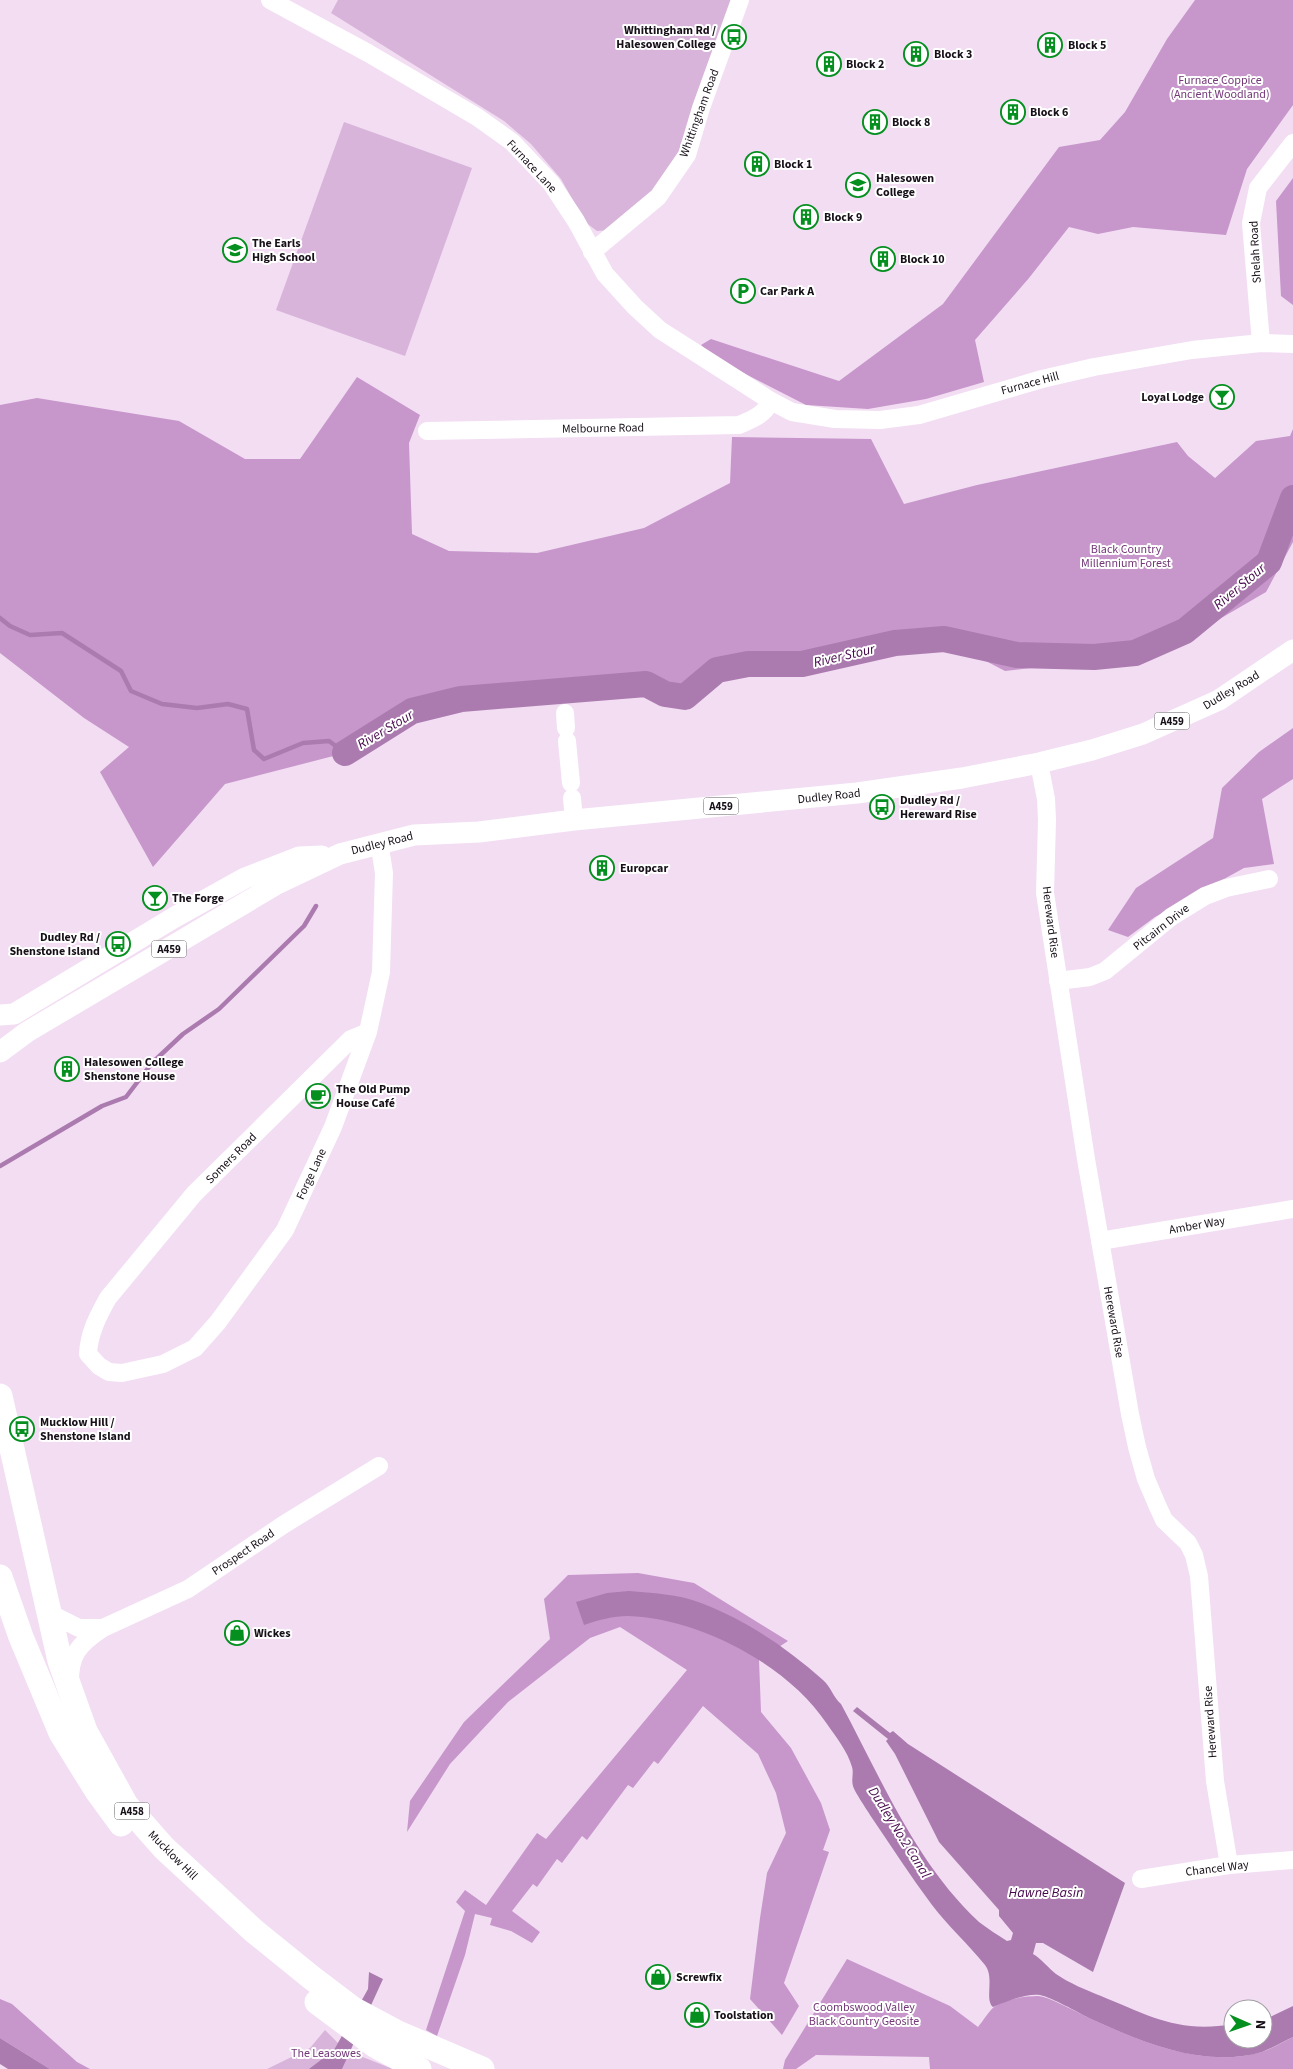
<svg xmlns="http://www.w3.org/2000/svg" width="1293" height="2069" font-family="'Source Sans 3',sans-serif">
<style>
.green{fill:#d8b4da}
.forest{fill:#c796cb}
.water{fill:#ab7baf}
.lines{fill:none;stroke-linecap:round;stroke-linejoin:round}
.stream{stroke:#ab7baf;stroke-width:4.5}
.river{stroke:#ab7baf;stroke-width:26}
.minor{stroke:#fff;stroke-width:18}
.major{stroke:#fff;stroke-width:21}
.highway{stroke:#fff;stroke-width:25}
.labels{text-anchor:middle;stroke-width:4;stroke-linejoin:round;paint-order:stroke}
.shield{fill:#fff;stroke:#5d585d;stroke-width:1}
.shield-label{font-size:11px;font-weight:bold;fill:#171018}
.poi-label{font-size:12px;font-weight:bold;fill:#171018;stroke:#fff;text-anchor:start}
.park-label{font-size:12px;fill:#723777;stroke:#fff}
.street-label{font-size:12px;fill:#171018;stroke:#fff}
.water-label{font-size:14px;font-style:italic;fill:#46094c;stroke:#fff}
</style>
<rect width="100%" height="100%" fill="#f2ddf3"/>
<g class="green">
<path d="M 338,0 L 732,0 L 679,151 L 652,194 L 610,230 L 597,231 L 585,222 L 561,179 L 531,144 L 504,121 L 331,13 Z"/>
<path d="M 344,122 L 472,168 L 405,356 L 276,310 Z"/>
<path d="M 325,2030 L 345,2050 L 393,2069 L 267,2069 L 310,2048 Z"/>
</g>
<g class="forest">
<path d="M 1195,0 L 1293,0 L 1293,105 L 1247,169 L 1226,235 L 1133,227 L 1098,234 L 1069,227 L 1029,278 L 975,340 L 984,382 L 926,399 L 868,409 L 806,405 L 714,358 L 701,345 L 711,339 L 839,381 L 943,304 L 1059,147 L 1100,140 L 1125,112 L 1167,39 Z"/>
<path d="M 1293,178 L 1293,305 L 1281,296 L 1276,201 Z"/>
<path d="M 357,377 L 420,415 L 409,443 L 412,534 L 449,551 L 537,553 L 644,528 L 730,483 L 732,437 L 871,439 L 904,504 L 977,485 L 1177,442 L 1188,456 L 1215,478 L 1256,441 L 1290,436 L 1293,429 L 1293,542 L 1266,592 L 1161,653 L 1005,671 L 944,639 L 895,643 L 802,664 L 748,664 L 717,670 L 713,686 L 698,701 L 641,692 L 538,701 L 461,700 L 412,711 L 345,753 L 225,784 L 153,867 L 100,772 L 129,747 L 84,718 L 0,653 L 0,405 L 37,398 L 179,421 L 245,459 L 300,459 Z"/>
<path d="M 1293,728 L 1293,779 L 1262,799 L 1274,864 L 1244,868 L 1155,917 L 1128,937 L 1108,930 L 1136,888 L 1213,838 L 1222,788 L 1259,752 Z"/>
<path d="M 638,1573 L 694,1583 L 788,1641 L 759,1660 L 761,1712 L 791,1748 L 821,1803 L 830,1830 L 823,1850 L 829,1852 L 784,1983 L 799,2006 L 782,2035 L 750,1999 L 760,1918 L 767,1873 L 786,1833 L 776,1793 L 758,1754 L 703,1706 L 658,1764 L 654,1761 L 633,1788 L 628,1785 L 587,1840 L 582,1836 L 562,1863 L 557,1859 L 537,1887 L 533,1884 L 512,1911 L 540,1932 L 532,1943 L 511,1931 L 490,1925 L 492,1918 L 475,1914 L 465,1955 L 437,2036 L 426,2030 L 465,1911 L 456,1902 L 465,1890 L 486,1905 L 537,1833 L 546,1839 L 687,1670 L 620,1627 L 590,1638 L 508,1702 L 450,1764 L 407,1832 L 410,1801 L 464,1722 L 550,1639 L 544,1599 L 568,1575 Z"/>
<path d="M 847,1959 L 950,2006 L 978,2027 C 983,2021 989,2011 994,2007 C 1006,1999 1025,1996 1038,1996 C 1047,1996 1077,2012 1087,2017 C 1139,2041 1203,2069 1262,2052 C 1273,2048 1283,2042 1293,2037 L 1293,2069 L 930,2069 L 929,2057 L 816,2055 L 796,2069 L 783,2069 L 785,2060 Z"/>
<path d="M 0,1999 L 12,2004 L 77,2062 L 90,2069 L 50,2069 L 0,2038 Z"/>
</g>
<g class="water">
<path d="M 629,1591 C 652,1593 678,1594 701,1603 C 746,1620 787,1648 823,1680 C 831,1687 833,1697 841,1704 C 882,1780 915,1862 979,1922 C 988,1929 998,1935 1007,1941 L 1011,1940 L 1013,1933 L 999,1916 L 999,1910 L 939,1842 L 895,1754 L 886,1741 L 888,1739 L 853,1711 L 857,1707 L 890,1733 L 893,1731 L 908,1744 L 1125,1883 L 1093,1972 L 1043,1943 L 1036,1943 L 1033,1954 C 1042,1959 1048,1968 1056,1974 C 1069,1983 1086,1990 1101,1996 C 1148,2015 1179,2034 1233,2024 L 1233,2039 L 1263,2039 L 1263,2018 L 1270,2017 L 1293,2006 L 1293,2037 C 1283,2042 1272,2048 1262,2052 C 1204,2069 1141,2042 1089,2018 C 1077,2012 1053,1998 1040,1995 C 1026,1993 1005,2002 993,2007 C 984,1999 995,1978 985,1965 C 968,1944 948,1926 932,1905 C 911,1877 892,1847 872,1818 C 868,1811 855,1793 853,1786 C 851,1780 854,1773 852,1767 C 848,1752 836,1737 827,1724 C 788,1665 699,1618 628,1616 C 613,1616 598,1620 584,1625 L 576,1602 L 607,1593 Z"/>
<path d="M 369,1972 L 383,1979 L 342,2069 L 309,2069 L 334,2050 L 368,1989 Z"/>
<path d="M 0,2038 L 50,2069 L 8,2069 L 0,2064 Z"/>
</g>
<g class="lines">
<g class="stream">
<path d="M 0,618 L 10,626 L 30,635 L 62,633 L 121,671 L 131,691 L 162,704 L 197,708 L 228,704 L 247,709 L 254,750 L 264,759 L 303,743 L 329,741 L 345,753"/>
<path d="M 0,1166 L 102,1106 L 126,1097 L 152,1063 L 183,1034 L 219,1009 L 304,926 L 316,906"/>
</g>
<path class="river" d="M 345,753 L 412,711 L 461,699 L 646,684 L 665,694 L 685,697 L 717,670 L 748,664 L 802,664 L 895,643 L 944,639 L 1017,655 L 1094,657 L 1135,653 L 1185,631 L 1269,562 L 1293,498"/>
<g class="minor">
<path d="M 270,0 L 368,53 L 477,117 L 512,142 L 551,183 L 576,221 L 605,274 L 635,307 L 660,330 L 771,401 L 792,412 L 835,419 L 880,420 L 919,415 L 1042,379 L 1094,367 L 1192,350 L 1261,343 L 1293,344"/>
<path d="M 592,252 L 658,197 L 687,155 L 701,108 L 740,0"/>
<path d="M 1261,343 L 1251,223 L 1258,188 L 1293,143"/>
<path d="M 427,431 L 739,425 C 753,419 764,415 771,401"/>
<path d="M 565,713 L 566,728"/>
<path d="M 567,741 L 571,783"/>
<path d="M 1039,763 L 1046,799 L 1047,820 L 1045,893 L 1086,1159 L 1130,1414 L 1137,1447 L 1146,1479 L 1158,1507 L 1164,1520 L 1188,1543 L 1194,1555 L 1199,1576 L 1215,1781 L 1229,1865"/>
<path d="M 572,798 L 574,820"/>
<path d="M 1058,981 L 1090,977 L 1105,971 L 1171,917 L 1205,896 L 1226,888 L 1269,879"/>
<path d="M 368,1032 L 351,1039 L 194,1194 L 108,1298 C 98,1316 89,1333 88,1354 L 99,1366 L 109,1372 L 122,1373 L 163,1364 L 195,1348 L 218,1322 L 285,1230 L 333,1127 L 368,1032 L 381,972 L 384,873 L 381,854 L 377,844"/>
<path d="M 1100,1241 L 1293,1209"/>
<path d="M 47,1612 L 79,1628 L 103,1628"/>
<path d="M 70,1685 C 69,1654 79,1644 103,1628 L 188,1589 L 283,1525 L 379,1466"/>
<path d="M 1141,1879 L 1229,1865 L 1293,1860"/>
</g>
<g class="major">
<path d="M 0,1015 L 14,1014 L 175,917 L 245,878 L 299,857 L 322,856"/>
<path d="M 0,1052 L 27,1032 L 277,884 L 340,854 L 414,835 L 479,832 L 574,820 L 857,793 L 962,778 L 1039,763 L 1092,750 L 1143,734 L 1219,700 L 1293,650"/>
</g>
<g class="highway">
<path d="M 0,1396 L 60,1661 L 85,1731 L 126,1805 L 164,1848 L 254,1931 L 312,1978 L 353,2009 L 398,2033 L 482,2069"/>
<path d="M 0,1577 L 21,1637 L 61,1733 L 97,1791 L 121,1824"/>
<path d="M 317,2002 L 376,2046 L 419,2069"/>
</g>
</g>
<defs>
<symbol id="bus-ring" viewBox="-11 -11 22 22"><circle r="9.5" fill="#fff" stroke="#048f1f" stroke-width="1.5"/><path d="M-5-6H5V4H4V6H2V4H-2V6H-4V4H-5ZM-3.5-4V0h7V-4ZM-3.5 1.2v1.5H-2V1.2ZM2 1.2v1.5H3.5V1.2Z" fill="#048f1f"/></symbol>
<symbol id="building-ring" viewBox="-11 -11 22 22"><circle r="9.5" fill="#fff" stroke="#048f1f" stroke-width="1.5"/><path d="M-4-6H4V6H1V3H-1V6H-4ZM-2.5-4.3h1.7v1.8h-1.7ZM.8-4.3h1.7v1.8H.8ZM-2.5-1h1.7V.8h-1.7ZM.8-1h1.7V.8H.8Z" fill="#048f1f"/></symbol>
<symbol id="university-ring" viewBox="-11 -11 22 22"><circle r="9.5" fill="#fff" stroke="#048f1f" stroke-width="1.5"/><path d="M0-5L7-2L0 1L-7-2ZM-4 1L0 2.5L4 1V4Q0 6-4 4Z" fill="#048f1f"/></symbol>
<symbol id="school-ring" viewBox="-11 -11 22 22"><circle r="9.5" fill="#fff" stroke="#048f1f" stroke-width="1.5"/><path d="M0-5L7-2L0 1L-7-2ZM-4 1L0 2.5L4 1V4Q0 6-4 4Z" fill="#048f1f"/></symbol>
<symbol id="parking-ring" viewBox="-11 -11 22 22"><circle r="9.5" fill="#fff" stroke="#048f1f" stroke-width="1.5"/><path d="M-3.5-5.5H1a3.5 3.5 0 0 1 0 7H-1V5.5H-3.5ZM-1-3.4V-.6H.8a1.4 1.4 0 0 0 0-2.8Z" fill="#048f1f"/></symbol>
<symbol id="bar-ring" viewBox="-11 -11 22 22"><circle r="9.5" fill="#fff" stroke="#048f1f" stroke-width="1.5"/><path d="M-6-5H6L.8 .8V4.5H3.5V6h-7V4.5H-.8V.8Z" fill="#048f1f"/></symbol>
<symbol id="cafe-ring" viewBox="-11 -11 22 22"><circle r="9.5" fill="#fff" stroke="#048f1f" stroke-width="1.5"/><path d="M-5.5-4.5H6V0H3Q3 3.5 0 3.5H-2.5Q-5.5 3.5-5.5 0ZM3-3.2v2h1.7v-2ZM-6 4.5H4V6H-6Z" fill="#048f1f"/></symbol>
<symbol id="shop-ring" viewBox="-11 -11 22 22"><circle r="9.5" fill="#fff" stroke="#048f1f" stroke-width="1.5"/><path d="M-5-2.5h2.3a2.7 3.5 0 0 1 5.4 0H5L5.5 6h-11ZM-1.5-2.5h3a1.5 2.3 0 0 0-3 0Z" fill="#048f1f"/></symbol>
</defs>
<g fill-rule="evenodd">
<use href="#bus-ring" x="720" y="23" width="28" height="28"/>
<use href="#building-ring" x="1036" y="31" width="28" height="28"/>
<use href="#building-ring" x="902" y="40" width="28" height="28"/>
<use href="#building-ring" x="815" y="50" width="28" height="28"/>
<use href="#building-ring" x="999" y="98" width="28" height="28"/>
<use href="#building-ring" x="861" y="108" width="28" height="28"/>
<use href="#building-ring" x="743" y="150" width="28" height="28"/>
<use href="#university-ring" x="844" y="171" width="28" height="28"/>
<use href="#building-ring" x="792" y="203" width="28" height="28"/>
<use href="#school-ring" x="221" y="236" width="28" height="28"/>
<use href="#building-ring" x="869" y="245" width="28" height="28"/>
<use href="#parking-ring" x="729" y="277" width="28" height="28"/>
<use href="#bar-ring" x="1208" y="383" width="28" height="28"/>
<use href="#bus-ring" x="868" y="793" width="28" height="28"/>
<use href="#building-ring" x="588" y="854" width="28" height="28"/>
<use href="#bar-ring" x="141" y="884" width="28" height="28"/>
<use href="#bus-ring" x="104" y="930" width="28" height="28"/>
<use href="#building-ring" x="53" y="1055" width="28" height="28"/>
<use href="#cafe-ring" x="304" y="1082" width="28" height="28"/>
<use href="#bus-ring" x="8" y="1415" width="28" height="28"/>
<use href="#shop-ring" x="223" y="1619" width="28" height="28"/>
<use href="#shop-ring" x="644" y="1963" width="28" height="28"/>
<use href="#shop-ring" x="683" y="2001" width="28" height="28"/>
</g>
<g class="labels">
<g class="shield">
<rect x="1154.5" y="712.5" width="35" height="17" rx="4"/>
<rect x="703.5" y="797.5" width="35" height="17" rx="4"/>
<rect x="151.5" y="940.5" width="35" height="17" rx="4"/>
<rect x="114.5" y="1802.5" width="35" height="17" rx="4"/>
</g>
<g class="shield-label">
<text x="1172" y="725">A459</text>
<text x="721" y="810">A459</text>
<text x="169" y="953">A459</text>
<text x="132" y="1815">A458</text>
</g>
<g class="poi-label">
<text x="716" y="34" text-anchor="end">Whittingham Rd /<tspan x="716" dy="14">Halesowen College</tspan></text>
<text x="1068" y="49">Block 5</text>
<text x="934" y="58">Block 3</text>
<text x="846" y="68">Block 2</text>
<text x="1030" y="116">Block 6</text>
<text x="892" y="126">Block 8</text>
<text x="774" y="168">Block 1</text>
<text x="876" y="182">Halesowen<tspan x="876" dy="14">College</tspan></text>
<text x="824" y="221">Block 9</text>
<text x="252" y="247">The Earls<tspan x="252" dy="14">High School</tspan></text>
<text x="900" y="263">Block 10</text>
<text x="760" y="295">Car Park A</text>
<text x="1204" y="401" text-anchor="end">Loyal Lodge</text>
<text x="900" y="804">Dudley Rd /<tspan x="900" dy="14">Hereward Rise</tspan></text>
<text x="620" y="872">Europcar</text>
<text x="172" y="902">The Forge</text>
<text x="100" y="941" text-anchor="end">Dudley Rd /<tspan x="100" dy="14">Shenstone Island</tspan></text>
<text x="84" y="1066">Halesowen College<tspan x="84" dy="14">Shenstone House</tspan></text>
<text x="336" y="1093">The Old Pump<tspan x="336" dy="14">House Café</tspan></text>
<text x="40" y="1426">Mucklow Hill /<tspan x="40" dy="14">Shenstone Island</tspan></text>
<text x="254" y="1637">Wickes</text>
<text x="676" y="1981">Screwfix</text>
<text x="714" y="2019">Toolstation</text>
</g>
<g class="park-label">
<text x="1220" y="84">Furnace Coppice<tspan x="1220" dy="14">(Ancient Woodland)</tspan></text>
<text x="1126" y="553">Black Country<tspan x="1126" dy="14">Millennium Forest</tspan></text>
<text x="864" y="2011">Coombswood Valley<tspan x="864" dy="14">Black Country Geosite</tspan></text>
<text x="326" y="2057">The Leasowes</text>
</g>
<g class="street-label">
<text transform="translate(699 113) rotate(-70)" y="4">Whittingham Road</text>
<text transform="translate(532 166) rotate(47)" y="4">Furnace Lane</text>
<text transform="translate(1255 252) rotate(-93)" y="4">Shelah Road</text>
<text transform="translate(1030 383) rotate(-15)" y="4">Furnace Hill</text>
<text transform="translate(603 428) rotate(-1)" y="4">Melbourne Road</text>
<text transform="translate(1231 690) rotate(-31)" y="4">Dudley Road</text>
<text transform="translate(829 796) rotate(-6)" y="4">Dudley Road</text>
<text transform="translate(382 843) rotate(-14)" y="4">Dudley Road</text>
<text transform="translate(1051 922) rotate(83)" y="4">Hereward Rise</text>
<text transform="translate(1161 927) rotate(-38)" y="4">Pitcairn Drive</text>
<text transform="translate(231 1158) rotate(-45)" y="4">Somers Road</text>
<text transform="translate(311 1174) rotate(-65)" y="4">Forge Lane</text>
<text transform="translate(1197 1225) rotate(-10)" y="4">Amber Way</text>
<text transform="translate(1114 1322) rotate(80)" y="4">Hereward Rise</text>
<text transform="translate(243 1552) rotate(-34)" y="4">Prospect Road</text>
<text transform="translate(1210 1722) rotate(-94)" y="4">Hereward Rise</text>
<text transform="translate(173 1855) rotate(45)" y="4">Mucklow Hill</text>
<text transform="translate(1217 1868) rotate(-7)" y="4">Chancel Way</text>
</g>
<g class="water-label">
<text transform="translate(1239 586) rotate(-40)" y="5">River Stour</text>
<text transform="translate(844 655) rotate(-13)" y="5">River Stour</text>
<text transform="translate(385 729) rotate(-31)" y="5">River Stour</text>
<text transform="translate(900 1832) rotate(58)" y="5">Dudley No.2 Canal</text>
<text x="1046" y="1897">Hawne Basin</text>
</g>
</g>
<g transform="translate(1248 2024) rotate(92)"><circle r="24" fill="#ffffff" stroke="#a29fa3"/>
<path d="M0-4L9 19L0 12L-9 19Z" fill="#048f1f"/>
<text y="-8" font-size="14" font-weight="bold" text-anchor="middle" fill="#171018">N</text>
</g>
</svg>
